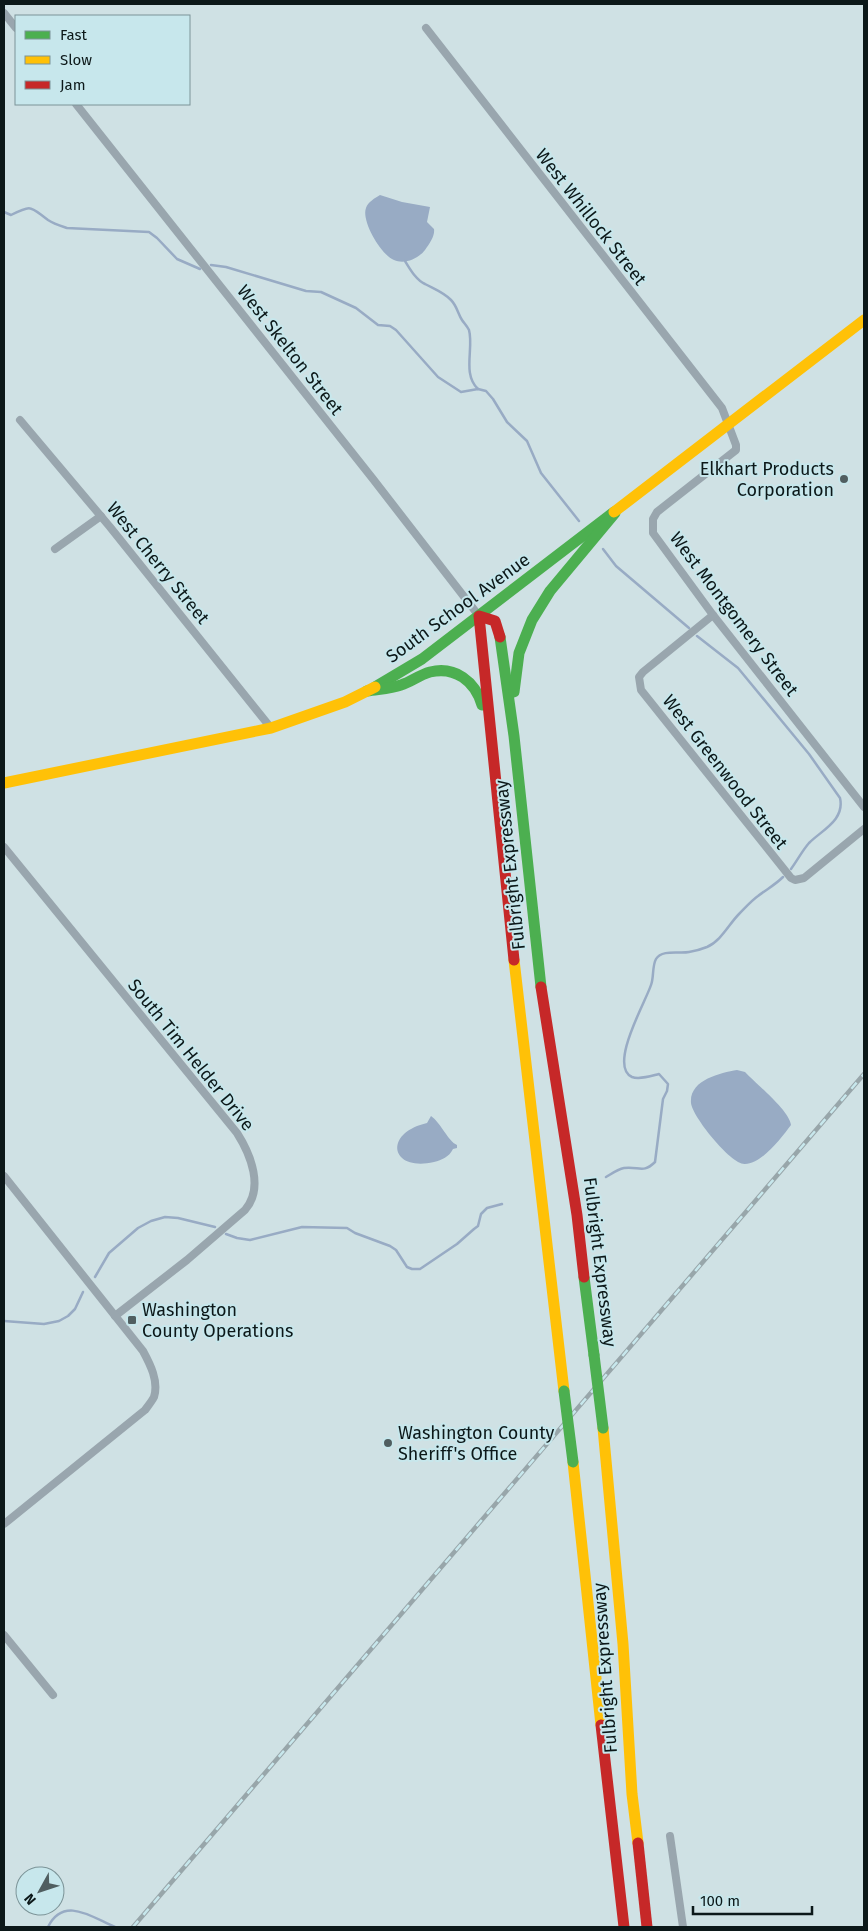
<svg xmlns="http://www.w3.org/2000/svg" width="868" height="1931" font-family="'Fira Sans',sans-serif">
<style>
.water{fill:#98abc4}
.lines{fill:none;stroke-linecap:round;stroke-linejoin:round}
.stream{stroke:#98abc4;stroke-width:2.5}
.street{stroke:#99a6ae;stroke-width:8}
.fast{stroke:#4caf50;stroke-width:11}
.slow{stroke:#ffc107;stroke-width:11}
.jam{stroke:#c62828;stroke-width:11}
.rail-casing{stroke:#98a6aa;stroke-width:4.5}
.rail{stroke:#c7e7ec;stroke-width:2.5;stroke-dasharray:8;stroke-linecap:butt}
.fast-bridge{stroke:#4caf50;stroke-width:11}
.poi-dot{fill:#505e60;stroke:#c7e7ec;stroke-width:2}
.labels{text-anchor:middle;stroke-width:4;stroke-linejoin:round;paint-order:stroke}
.street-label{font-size:18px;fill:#0c1819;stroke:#c7e7ec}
.poi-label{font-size:18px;fill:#0c1819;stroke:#c7e7ec;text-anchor:start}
</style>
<rect width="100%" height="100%" fill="#cfe1e4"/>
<g class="water">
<path d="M 380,195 L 402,202 L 430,207 L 427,222 L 434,229 C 435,236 430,243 425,250 C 419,258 405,265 394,260 C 381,255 361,221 366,208 C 368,202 375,198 380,195 Z"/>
<path d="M 737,1070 L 745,1072 C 756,1084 789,1110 791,1125 C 782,1137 762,1164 745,1164 C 731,1165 692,1116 691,1103 C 689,1080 720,1073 737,1070 Z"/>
<path d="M 431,1116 C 441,1123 448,1141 457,1145 L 457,1148 L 453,1149 C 449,1157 442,1160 434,1162 C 390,1172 383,1133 427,1123 Z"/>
</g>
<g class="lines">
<g class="stream">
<path d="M 4,212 L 11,215 C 33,204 30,207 48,220 C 54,224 61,226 67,228 L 149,232 L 157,238 L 177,259 L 200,269"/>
<path d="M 405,261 C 410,269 416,280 425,284 C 434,289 443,292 451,300 C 457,306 458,314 462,320 C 464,323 467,326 469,330 C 474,348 462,374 478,389"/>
<path d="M 211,265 L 226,267 L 306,291 L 321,292 L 356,308 L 378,325 L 390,326 L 396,330 L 438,377 L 461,392 L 478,389 L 486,391 L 493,399 L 507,422 L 527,441 L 541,473 L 579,521"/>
<path d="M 603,549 L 616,566 L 689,628"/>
<path d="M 697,636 L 738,668 L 809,754 L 840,798 C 845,820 822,830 809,843 C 802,851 797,861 791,869"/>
<path d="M 606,1177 C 611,1174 618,1169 624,1168 C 639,1166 643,1174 655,1162 L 663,1099 L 667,1091 L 668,1084 L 659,1074 C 651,1076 640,1080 632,1077 C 608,1066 646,1001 651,985 C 654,978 652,966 656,959 C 662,949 680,954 689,952 C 695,951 702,949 707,947 C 721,941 729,924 739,914 C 745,908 751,901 758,896 C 767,889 775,885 783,877"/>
<path d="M 226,1234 L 237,1238 L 250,1240 L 302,1227 L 347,1228 L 355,1233 L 390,1246 L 396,1250 L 407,1267 L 412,1269 L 420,1269 L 457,1244 L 474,1229 L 478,1226 L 481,1214 L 487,1208 L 502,1204"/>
<path d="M 95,1277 L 109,1253 L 138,1228 L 151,1221 L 165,1217 L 178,1218 L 215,1227"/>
<path d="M 4,1321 L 44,1324 L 59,1321 L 68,1316 L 75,1309 L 83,1292"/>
<path d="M 48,1927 C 64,1895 93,1918 115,1927"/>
</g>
<g class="street">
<path d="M 4,13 L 16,28"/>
<path d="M 426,28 L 722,408 L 736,445 L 736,450 L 657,512 L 653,519 L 653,533 L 713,615 L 864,807"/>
<path d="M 76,104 L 373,479 L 479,616"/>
<path d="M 20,420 L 110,527 L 271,728"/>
<path d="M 55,549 L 101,516"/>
<path d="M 713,615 L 643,672 L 639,677 L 641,690 L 791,878 L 795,880 L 804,878 L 864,829"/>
<path d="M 4,847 L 237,1133 C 251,1155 264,1188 245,1210 L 187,1260 L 115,1316"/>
<path d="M 4,1176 L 143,1351 C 150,1364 159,1381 154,1397 C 152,1401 148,1406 145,1410 L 4,1524"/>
<path d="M 4,1635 L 53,1695"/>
<path d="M 670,1836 L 683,1927"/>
</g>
<g class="fast">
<path d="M 500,637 L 514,736 L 541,987"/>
<path d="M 375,687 L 422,659 L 614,512"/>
<path d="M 367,691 C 378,689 390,689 401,685 C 411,682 419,675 430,672 C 455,666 475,681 482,705"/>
<path d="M 514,692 L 519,653 L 532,620 L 550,591 L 615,513"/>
<path d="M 584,1277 L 594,1355"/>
</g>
<g class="slow">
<path d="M 614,512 L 864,320"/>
<path d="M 4,783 L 271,728 L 345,702 L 375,687"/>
<path d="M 514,960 L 564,1391"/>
<path d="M 603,1428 L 623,1644 L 632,1794 L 638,1843"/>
<path d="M 573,1462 L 601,1725"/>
</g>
<g class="jam">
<path d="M 500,637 L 495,621 L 479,616 L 514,960"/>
<path d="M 541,987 L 577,1215 L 584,1277"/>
<path d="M 601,1725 L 624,1927"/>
<path d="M 638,1843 L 647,1927"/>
</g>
<defs>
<path id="rail" d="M 133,1927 L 864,1074"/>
</defs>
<use href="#rail" class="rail-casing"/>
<use href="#rail" class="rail"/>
<g class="fast-bridge">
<path d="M 594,1355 L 603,1428"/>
<path d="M 564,1391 L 573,1462"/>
</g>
</g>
<g class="poi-dot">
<circle cx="844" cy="479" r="5"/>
<rect x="127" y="1315" width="10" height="10" rx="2.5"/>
<circle cx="388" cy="1443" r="5"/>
</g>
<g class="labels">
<g class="street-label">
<text transform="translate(591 217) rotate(52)" y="6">West Whillock Street</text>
<text transform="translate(290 350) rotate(52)" y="6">West Skelton Street</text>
<text transform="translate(158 563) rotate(51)" y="6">West Cherry Street</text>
<text transform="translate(458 608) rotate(-36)" y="6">South School Avenue</text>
<text transform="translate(734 614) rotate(53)" y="6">West Montgomery Street</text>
<text transform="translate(725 772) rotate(52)" y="6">West Greenwood Street</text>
<text transform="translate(510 865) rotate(-96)" y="6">Fulbright Expressway</text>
<text transform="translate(191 1055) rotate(51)" y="6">South Tim Helder Drive</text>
<text transform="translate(600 1262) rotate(83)" y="6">Fulbright Expressway</text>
<text transform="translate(605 1668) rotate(-94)" y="6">Fulbright Expressway</text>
</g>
<g class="poi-label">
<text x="834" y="475" text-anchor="end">Elkhart Products<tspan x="834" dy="21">Corporation</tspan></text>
<text x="142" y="1316">Washington<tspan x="142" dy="21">County Operations</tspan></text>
<text x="398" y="1439">Washington County<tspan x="398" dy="21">Sheriff's Office</tspan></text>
</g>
</g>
<rect width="868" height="1931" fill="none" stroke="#0c1819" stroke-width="10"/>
<rect x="15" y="15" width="175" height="90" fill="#c7e7ec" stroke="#7c9498"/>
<rect x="25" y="31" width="25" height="8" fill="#4caf50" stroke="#7c9498"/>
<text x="60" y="40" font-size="15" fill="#0c1819">Fast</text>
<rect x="25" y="56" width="25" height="8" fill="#ffc107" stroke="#7c9498"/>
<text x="60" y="65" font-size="15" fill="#0c1819">Slow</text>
<rect x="25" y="81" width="25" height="8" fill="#c62828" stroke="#7c9498"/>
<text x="60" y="90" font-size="15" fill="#0c1819">Jam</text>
<g transform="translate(40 1891) rotate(230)"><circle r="24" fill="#c7e7ec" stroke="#7c9498"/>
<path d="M0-4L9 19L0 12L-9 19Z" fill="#505e60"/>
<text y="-8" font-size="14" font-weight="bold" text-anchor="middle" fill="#0c1819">N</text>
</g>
<path d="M693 1906v8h119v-8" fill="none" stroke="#0c1819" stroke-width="2.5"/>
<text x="700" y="1906" font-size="15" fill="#0c1819" stroke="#c7e7ec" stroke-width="4" paint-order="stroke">100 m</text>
</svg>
